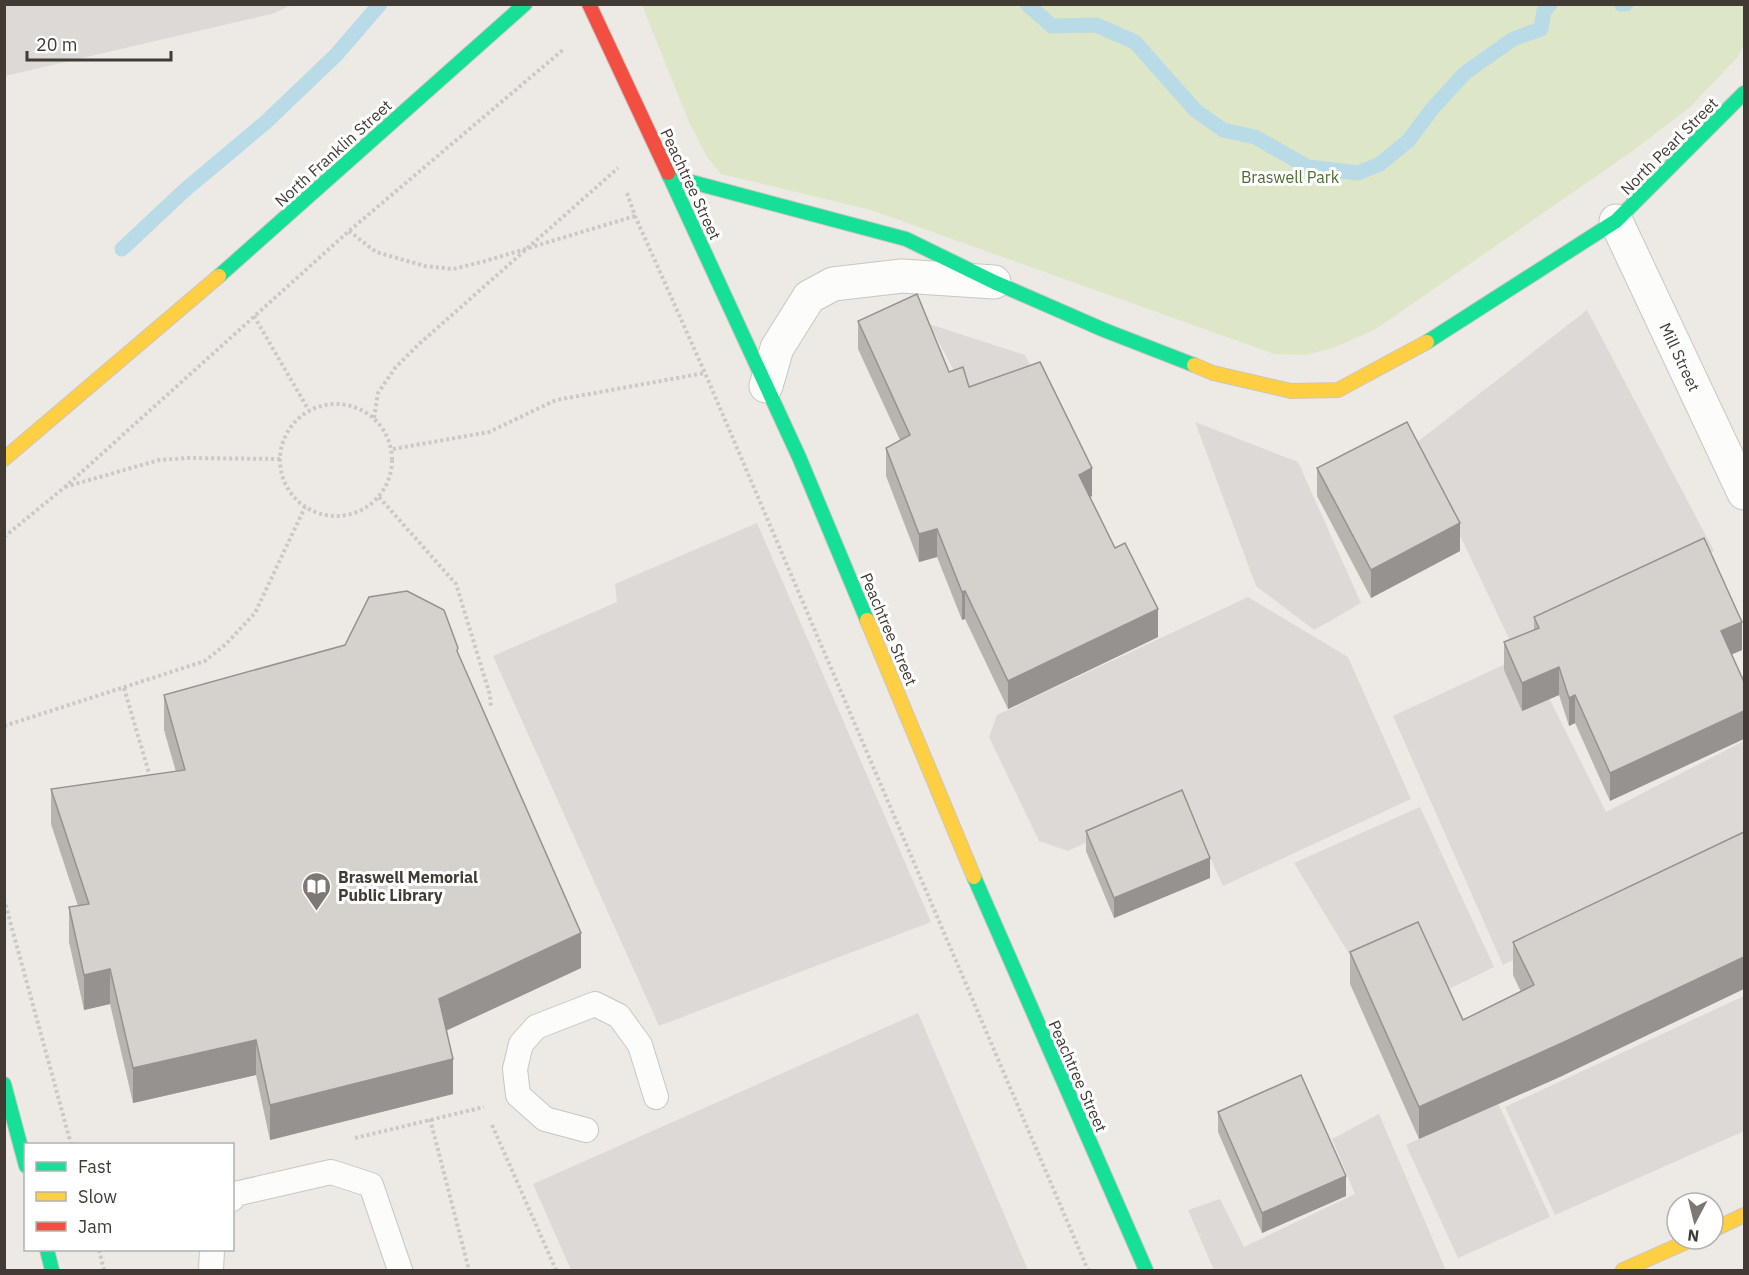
<svg xmlns="http://www.w3.org/2000/svg" width="1749" height="1275" font-family="'IBM Plex Sans',sans-serif">
<style>
.green{fill:#dee6c8}
.parking{fill:#dcd9d6}
.lines{fill:none;stroke-linecap:round;stroke-linejoin:round}
.stream{stroke:#b9dbe8;stroke-width:15}
.lane-casing{stroke:#c9c6c2;stroke-width:26}
.street-casing{stroke:#c9c6c2;stroke-width:35}
.fast-casing{stroke:#ccc6be;stroke-width:16}
.slow-casing{stroke:#ccc6be;stroke-width:16}
.jam-casing{stroke:#ccc6be;stroke-width:16}
.path{stroke:#cbc9c6;stroke-width:4;stroke-dasharray:3 3;stroke-linecap:butt}
.lane{stroke:#fcfcfb;stroke-width:24}
.street{stroke:#fcfcfb;stroke-width:33}
.fast{stroke:#16e098;stroke-width:14}
.slow{stroke:#ffcf43;stroke-width:14}
.jam{stroke:#f24e42;stroke-width:14}
.wall{fill:#b7b4b0}
.shaded-wall{fill:#959290}
.building{fill:#d5d1cd;stroke:#959290;stroke-width:1.5}
.labels{text-anchor:middle;stroke-width:6;stroke-linejoin:round;paint-order:stroke}
.street-label{font-size:16px;fill:#413b34;stroke:#fff}
.park-label{font-size:16px;fill:#4d6d2d;stroke:#fff}
.poi-label{font-size:16px;font-weight:bold;fill:#413b34;stroke:#fff;text-anchor:start}
</style>
<rect width="100%" height="100%" fill="#edeae6"/>
<path class="green" d="M 1744,4 L 1744,45 L 1737,58 L 1689,108 L 1634,150 L 1376,329 L 1338,346 L 1306,355 L 1274,354 L 871,210 L 721,174 L 707,157 L 689,122 L 642,5 Z"/>
<g class="parking">
<path d="M 4,5 L 5,4 L 291,5 L 275,13 L 5,76 Z"/>
<path d="M 1587,310 L 1714,551 L 1514,649 L 1416,443 Z"/>
<path d="M 929,324 L 1025,355 L 1036,377 L 972,404 Z"/>
<path d="M 1195,422 L 1298,462 L 1361,603 L 1314,630 L 1256,586 Z"/>
<path d="M 757,523 L 931,922 L 659,1026 L 493,656 L 617,602 L 615,584 Z"/>
<path d="M 1248,597 L 1348,657 L 1411,799 L 1223,886 L 1183,797 L 1068,851 L 1039,841 L 989,737 L 997,715 Z"/>
<path d="M 1527,654 L 1606,812 L 1744,741 L 1744,852 L 1503,965 L 1393,716 Z"/>
<path d="M 1420,807 L 1494,967 L 1447,990 L 1357,967 L 1294,863 Z"/>
<path d="M 1744,996 L 1744,1131 L 1555,1215 L 1505,1107 Z"/>
<path d="M 918,1013 L 1028,1270 L 571,1270 L 533,1184 Z"/>
<path d="M 1498,1103 L 1550,1217 L 1458,1258 L 1406,1145 Z"/>
<path d="M 1379,1114 L 1445,1268 L 1439,1270 L 1214,1270 L 1188,1210 L 1220,1199 L 1244,1247 L 1355,1194 L 1332,1139 Z"/>
</g>
<g class="lines">
<g class="stream">
<path d="M 1027,4 L 1052,26 L 1096,25 L 1135,42 L 1195,110 L 1223,130 L 1255,137 L 1308,167 L 1358,173 L 1380,164 L 1409,140 L 1432,109 L 1465,73 L 1513,39 L 1541,29 L 1544,11 L 1550,4"/>
<path d="M 1621,4 L 1626,4"/>
<path d="M 122,249 L 186,189 L 266,122 L 336,55 L 380,4"/>
</g>
<defs>
<g id="lane">
<path d="M 586,1130 L 545,1119 L 518,1095 L 515,1069 L 521,1044 L 536,1027 L 595,1004 L 619,1016 L 640,1045 L 656,1097"/>
<path d="M 232,1199 L 235,1194 L 331,1172 L 371,1185 L 400,1270"/>
<path d="M 211,1270 L 212,1250"/>
</g>
<g id="street">
<path d="M 1616,221 L 1744,493"/>
<path d="M 766,386 L 777,348 L 809,297 L 833,284 L 902,276 L 994,282"/>
</g>
<g id="fast">
<path d="M 668,173 L 799,457 L 867,620"/>
<path d="M 669,176 L 906,239 L 994,282 L 1104,330 L 1194,365"/>
<path d="M 219,276 L 525,4"/>
<path d="M 1427,342 L 1616,221 L 1744,93"/>
<path d="M 974,877 L 1146,1270"/>
<path d="M 4,1084 L 26,1166"/>
<path d="M 47,1250 L 52,1270"/>
</g>
<g id="slow">
<path d="M 1194,365 L 1213,373 L 1291,391 L 1338,390 L 1427,342"/>
<path d="M 4,459 L 219,276"/>
<path d="M 867,620 L 974,877"/>
<path d="M 1713,1230 L 1744,1215"/>
<path d="M 1623,1270 L 1693,1239"/>
</g>
<path id="jam" d="M 589,4 L 668,173"/>
</defs>
<use href="#lane" class="lane-casing"/>
<use href="#street" class="street-casing"/>
<use href="#fast" class="fast-casing"/>
<use href="#slow" class="slow-casing"/>
<use href="#jam" class="jam-casing"/>
<g class="path">
<path d="M 627,193 L 635,216 L 705,373 L 1088,1270"/>
<path d="M 349,231 L 376,252 L 425,266 L 453,269 L 482,262 L 635,216"/>
<path d="M 254,316 L 308,409"/>
<circle cx="336" cy="460" r="56"/>
<path d="M 374,418 L 378,393 L 395,368 L 418,345 L 618,168"/>
<path d="M 393,449 L 489,432 L 556,400 L 705,373"/>
<path d="M 65,487 L 159,460 L 189,458 L 280,459"/>
<path d="M 379,497 L 456,584 L 490,695 L 491,708"/>
<path d="M 4,537 L 65,487 L 349,231 L 564,49"/>
<path d="M 124,688 L 151,780"/>
<path d="M 4,726 L 205,661 L 226,644 L 255,613 L 305,507"/>
<path d="M 4,899 L 71,1144"/>
<path d="M 430,1119 L 469,1270"/>
<path d="M 492,1125 L 556,1270"/>
<path d="M 355,1138 L 484,1107"/>
<path d="M 99,1250 L 104,1270"/>
</g>
<use href="#lane" class="lane"/>
<use href="#street" class="street"/>
<use href="#fast" class="fast"/>
<use href="#slow" class="slow"/>
<use href="#jam" class="jam"/>
</g>
<g class="wall">
<path d="M 858,321 L 949,372 L 969,387 L 1092,496 L 1090,498 L 1158,637 L 1008,709 L 965,619 L 962,620 L 937,557 L 919,562 L 886,476 L 886,448 L 900,440 L 858,349 Z"/>
<path d="M 1317,468 L 1460,551 L 1371,598 L 1317,496 Z"/>
<path d="M 1534,617 L 1742,650 L 1732,654 L 1610,801 L 1575,723 L 1569,726 L 1559,695 L 1522,711 L 1504,670 L 1504,642 L 1534,630 Z"/>
<path d="M 345,645 L 458,653 L 581,968 L 447,1030 L 453,1094 L 270,1140 L 256,1075 L 133,1103 L 110,1004 L 84,1010 L 69,942 L 69,907 L 78,906 L 51,824 L 51,789 L 176,772 L 164,730 L 164,695 Z"/>
<path d="M 1086,831 L 1210,878 L 1114,918 L 1086,851 Z"/>
<path d="M 1744,832 L 1562,1076 L 1419,1139 L 1350,984 L 1350,952 L 1463,1020 L 1521,992 L 1513,975 L 1513,942 Z"/>
<path d="M 1218,1112 L 1346,1196 L 1262,1233 L 1218,1132 Z"/>
</g>
<g class="shaded-wall">
<path d="M 1092,468 L 1092,496 L 1079,503 L 1079,475 Z"/>
<path d="M 1460,523 L 1460,551 L 1371,598 L 1371,570 Z"/>
<path d="M 937,529 L 937,557 L 919,562 L 919,534 Z"/>
<path d="M 965,591 L 965,619 L 962,620 L 962,592 Z"/>
<path d="M 1158,609 L 1158,637 L 1008,709 L 1008,681 Z"/>
<path d="M 1742,622 L 1742,650 L 1721,659 L 1721,631 Z"/>
<path d="M 1559,667 L 1559,695 L 1522,711 L 1522,683 Z"/>
<path d="M 1575,695 L 1575,723 L 1569,726 L 1569,698 Z"/>
<path d="M 1744,711 L 1744,739 L 1610,801 L 1610,773 Z"/>
<path d="M 1210,858 L 1210,878 L 1114,918 L 1114,898 Z"/>
<path d="M 581,933 L 581,968 L 439,1034 L 439,999 Z"/>
<path d="M 1744,957 L 1744,989 L 1562,1076 L 1419,1139 L 1419,1107 Z"/>
<path d="M 110,969 L 110,1004 L 84,1010 L 84,975 Z"/>
<path d="M 256,1040 L 256,1075 L 133,1103 L 133,1068 Z"/>
<path d="M 453,1059 L 453,1094 L 270,1140 L 270,1105 Z"/>
<path d="M 1346,1176 L 1346,1196 L 1262,1233 L 1262,1213 Z"/>
</g>
<g class="building">
<path d="M 917,294 L 949,372 L 963,367 L 969,387 L 1040,362 L 1092,468 L 1079,475 L 1115,548 L 1125,543 L 1158,609 L 1008,681 L 965,591 L 962,592 L 937,529 L 919,534 L 886,448 L 910,435 L 858,321 Z"/>
<path d="M 1407,422 L 1460,523 L 1371,570 L 1317,468 Z"/>
<path d="M 1704,538 L 1742,622 L 1721,631 L 1744,682 L 1744,711 L 1610,773 L 1575,695 L 1569,698 L 1559,667 L 1522,683 L 1504,642 L 1539,628 L 1534,617 Z"/>
<path d="M 407,591 L 444,610 L 458,648 L 457,651 L 581,933 L 439,999 L 453,1059 L 270,1105 L 256,1040 L 133,1068 L 110,969 L 84,975 L 69,907 L 89,904 L 51,789 L 185,770 L 164,695 L 345,645 L 369,597 Z"/>
<path d="M 1182,790 L 1210,858 L 1114,898 L 1086,831 Z"/>
<path d="M 1744,832 L 1744,957 L 1562,1043 L 1419,1107 L 1350,952 L 1418,922 L 1463,1020 L 1534,985 L 1513,942 Z"/>
<path d="M 1301,1075 L 1346,1176 L 1262,1213 L 1218,1112 Z"/>
</g>
<defs>
<symbol id="library-pin" viewBox="-11 -11 22 30"><path d="M0 17L-7.5 6A9.5 9.5 0 1 1 7.5 6Z" fill="#7d7872" stroke="#fff"/><path d="M-6-4Q-3-5.5-.7-3.5V5Q-3 3-6 4ZM6-4Q3-5.5 .7-3.5V5Q3 3 6 4Z" fill="#fff"/></symbol>
</defs>
<g fill-rule="evenodd">
<use href="#library-pin" x="300" y="870" width="33" height="45"/>
</g>
<g class="labels">
<g class="street-label">
<text transform="translate(1669 146) rotate(-45)" y="6">North Pearl Street</text>
<text transform="translate(333 153) rotate(-42)" y="6">North Franklin Street</text>
<text transform="translate(691 184) rotate(65)" y="6">Peachtree Street</text>
<text transform="translate(1680 357) rotate(65)" y="6">Mill Street</text>
<text transform="translate(889 629) rotate(67)" y="6">Peachtree Street</text>
<text transform="translate(1078 1076) rotate(66)" y="6">Peachtree Street</text>
</g>
<g class="park-label">
<text x="1290" y="183">Braswell Park</text>
</g>
<g class="poi-label">
<text x="338" y="883">Braswell Memorial<tspan x="338" dy="18">Public Library</tspan></text>
</g>
</g>
<rect width="1749" height="1275" fill="none" stroke="#413b34" stroke-width="12"/>
<rect x="24" y="1143" width="210" height="108" fill="#ffffff" stroke="#b3b1ae" stroke-width="1.5"/>
<rect x="36" y="1162" width="30" height="9" fill="#16e098" stroke="#b3b1ae" stroke-width="1.5"/>
<text x="78" y="1173" font-size="18" fill="#413b34">Fast</text>
<rect x="36" y="1192" width="30" height="9" fill="#ffcf43" stroke="#b3b1ae" stroke-width="1.5"/>
<text x="78" y="1203" font-size="18" fill="#413b34">Slow</text>
<rect x="36" y="1222" width="30" height="9" fill="#f24e42" stroke="#b3b1ae" stroke-width="1.5"/>
<text x="78" y="1233" font-size="18" fill="#413b34">Jam</text>
<g transform="translate(1695 1221) rotate(187)"><circle r="28" fill="#ffffff" stroke="#b3b1ae" stroke-width="1.5"/>
<path d="M0-4.5L10 22L0 15L-10 22Z" fill="#7d7872"/>
<text y="-9" font-size="16" font-weight="bold" text-anchor="middle" fill="#413b34">N</text>
</g>
<path d="M27 51v9h144v-9" fill="none" stroke="#413b34" stroke-width="3"/>
<text x="36" y="51" font-size="18" fill="#413b34" stroke="#ffffff" stroke-width="4.5" paint-order="stroke">20 m</text>
</svg>
